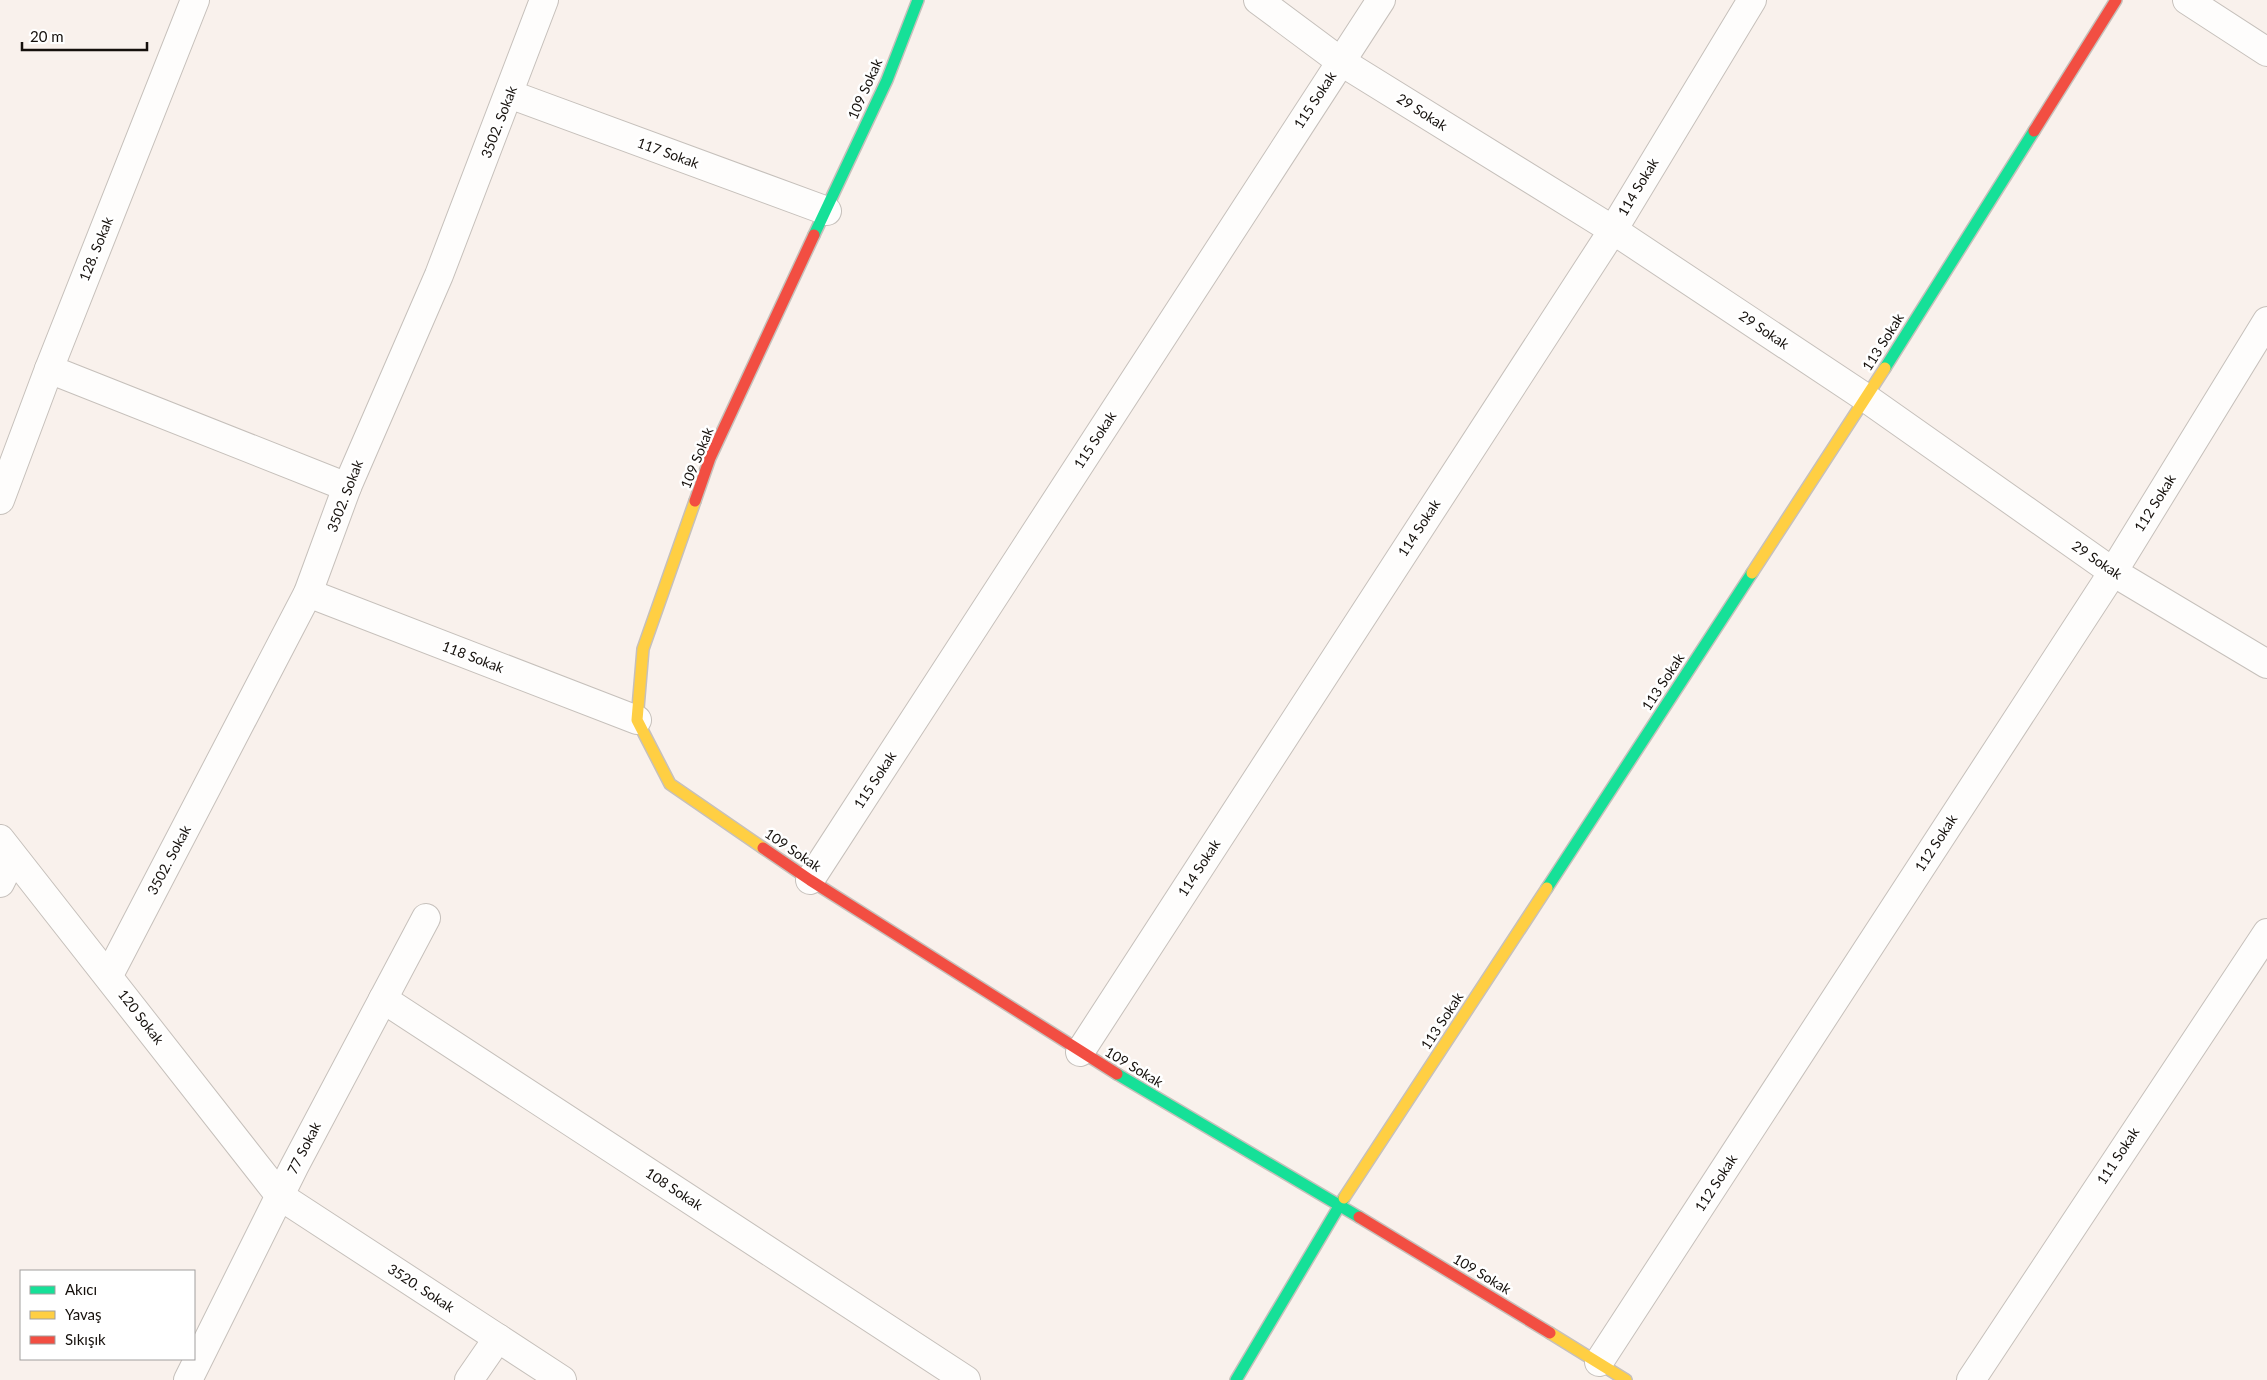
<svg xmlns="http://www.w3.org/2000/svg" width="2267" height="1380" font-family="Lato,sans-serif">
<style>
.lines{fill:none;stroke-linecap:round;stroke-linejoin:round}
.street-casing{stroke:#c6c0bb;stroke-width:30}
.fast-casing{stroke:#c6c0bb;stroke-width:14}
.slow-casing{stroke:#c6c0bb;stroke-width:14}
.jam-casing{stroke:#c6c0bb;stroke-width:14}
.street{stroke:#fefdfc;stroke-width:28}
.fast{stroke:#16e098;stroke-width:11}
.slow{stroke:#ffcf43;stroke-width:11}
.jam{stroke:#f24e42;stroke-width:11}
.labels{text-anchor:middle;stroke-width:5;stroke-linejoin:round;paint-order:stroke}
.street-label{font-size:14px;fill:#15100c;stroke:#fff}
</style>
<rect width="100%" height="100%" fill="#f9f1ec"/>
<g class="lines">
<defs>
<g id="street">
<path d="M 1258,0 L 1340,61 L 1613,230 L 1866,398 L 2113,572 L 2267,664"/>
<path d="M 2187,0 L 2267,52"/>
<path d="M 509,94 L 827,211"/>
<path d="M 49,369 L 347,487"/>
<path d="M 0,500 L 49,369 L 195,0"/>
<path d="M 308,593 L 637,720"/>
<path d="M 0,839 L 280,1196 L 562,1380"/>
<path d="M 810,880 L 1381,0"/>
<path d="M 0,883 L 13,857"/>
<path d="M 109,975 L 308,593 L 347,487 L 439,275 L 544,0"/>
<path d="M 383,999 L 966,1380"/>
<path d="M 1080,1052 L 1613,230 L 1752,0"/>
<path d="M 1599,1362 L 2113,572 L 2267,321"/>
<path d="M 188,1380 L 294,1167 L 426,918"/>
<path d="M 469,1380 L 498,1338"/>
<path d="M 1971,1380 L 2267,933"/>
</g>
<g id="fast">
<path d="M 814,235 L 887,80 L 918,0"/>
<path d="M 1885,368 L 2034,131"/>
<path d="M 1547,888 L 1752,573"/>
<path d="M 1117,1074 L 1359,1217"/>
<path d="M 1236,1380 L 1344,1198"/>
</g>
<g id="slow">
<path d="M 695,501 L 643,649 L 637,720 L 670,784 L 763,848"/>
<path d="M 1752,573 L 1885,368"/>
<path d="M 1344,1198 L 1547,888"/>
<path d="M 1550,1333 L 1626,1380"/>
</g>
<g id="jam">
<path d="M 2034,131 L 2116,0"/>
<path d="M 695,501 L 710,458 L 814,235"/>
<path d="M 763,848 L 810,880 L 1117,1074"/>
<path d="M 1359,1217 L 1550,1333"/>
</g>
</defs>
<use href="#street" class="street-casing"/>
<use href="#fast" class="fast-casing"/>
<use href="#slow" class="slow-casing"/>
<use href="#jam" class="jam-casing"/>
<use href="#street" class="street"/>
<use href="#fast" class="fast"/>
<use href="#slow" class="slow"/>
<use href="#jam" class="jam"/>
</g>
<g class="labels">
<g class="street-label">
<text transform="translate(865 89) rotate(-66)" y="5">109 Sokak</text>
<text transform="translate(1315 100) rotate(-57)" y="5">115 Sokak</text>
<text transform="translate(1422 112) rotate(32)" y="5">29 Sokak</text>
<text transform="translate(499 122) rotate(-69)" y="5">3502. Sokak</text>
<text transform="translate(668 153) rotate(20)" y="5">117 Sokak</text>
<text transform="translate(1638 187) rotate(-59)" y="5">114 Sokak</text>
<text transform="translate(96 249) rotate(-68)" y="5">128. Sokak</text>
<text transform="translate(1764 330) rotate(34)" y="5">29 Sokak</text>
<text transform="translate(1883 342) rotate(-58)" y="5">113 Sokak</text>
<text transform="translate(1095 440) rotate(-57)" y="5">115 Sokak</text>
<text transform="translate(697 458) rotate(-68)" y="5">109 Sokak</text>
<text transform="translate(345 496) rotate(-69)" y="5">3502. Sokak</text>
<text transform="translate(2155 503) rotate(-58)" y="5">112 Sokak</text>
<text transform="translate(1419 528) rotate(-57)" y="5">114 Sokak</text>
<text transform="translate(2097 560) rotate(34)" y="5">29 Sokak</text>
<text transform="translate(473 657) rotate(21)" y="5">118 Sokak</text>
<text transform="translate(1663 682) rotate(-57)" y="5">113 Sokak</text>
<text transform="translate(875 780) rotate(-57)" y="5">115 Sokak</text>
<text transform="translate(1936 843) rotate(-57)" y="5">112 Sokak</text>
<text transform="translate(793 850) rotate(34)" y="5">109 Sokak</text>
<text transform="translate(169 860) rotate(-62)" y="5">3502. Sokak</text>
<text transform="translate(1199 868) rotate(-57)" y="5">114 Sokak</text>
<text transform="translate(141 1017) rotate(52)" y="5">120 Sokak</text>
<text transform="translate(1442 1021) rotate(-57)" y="5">113 Sokak</text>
<text transform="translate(1134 1067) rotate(31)" y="5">109 Sokak</text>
<text transform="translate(304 1148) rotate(-63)" y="5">77 Sokak</text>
<text transform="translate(2118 1156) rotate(-57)" y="5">111 Sokak</text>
<text transform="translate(1716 1183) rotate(-57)" y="5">112 Sokak</text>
<text transform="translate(674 1189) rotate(33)" y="5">108 Sokak</text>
<text transform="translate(1482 1274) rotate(31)" y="5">109 Sokak</text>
<text transform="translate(421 1288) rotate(33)" y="5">3520. Sokak</text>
</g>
</g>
<rect x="20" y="1270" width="175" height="90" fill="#ffffff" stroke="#a19f9e"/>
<rect x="30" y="1286" width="25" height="8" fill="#16e098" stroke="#a19f9e"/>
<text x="65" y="1295" font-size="15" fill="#15100c">Akıcı</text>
<rect x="30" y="1311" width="25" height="8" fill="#ffcf43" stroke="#a19f9e"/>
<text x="65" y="1320" font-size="15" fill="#15100c">Yavaş</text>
<rect x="30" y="1336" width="25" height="8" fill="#f24e42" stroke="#a19f9e"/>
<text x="65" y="1345" font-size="15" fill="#15100c">Sıkışık</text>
<path d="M22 42v8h125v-8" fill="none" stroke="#15100c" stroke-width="2.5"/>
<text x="30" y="42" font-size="15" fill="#15100c" stroke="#ffffff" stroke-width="4" paint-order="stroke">20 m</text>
</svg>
